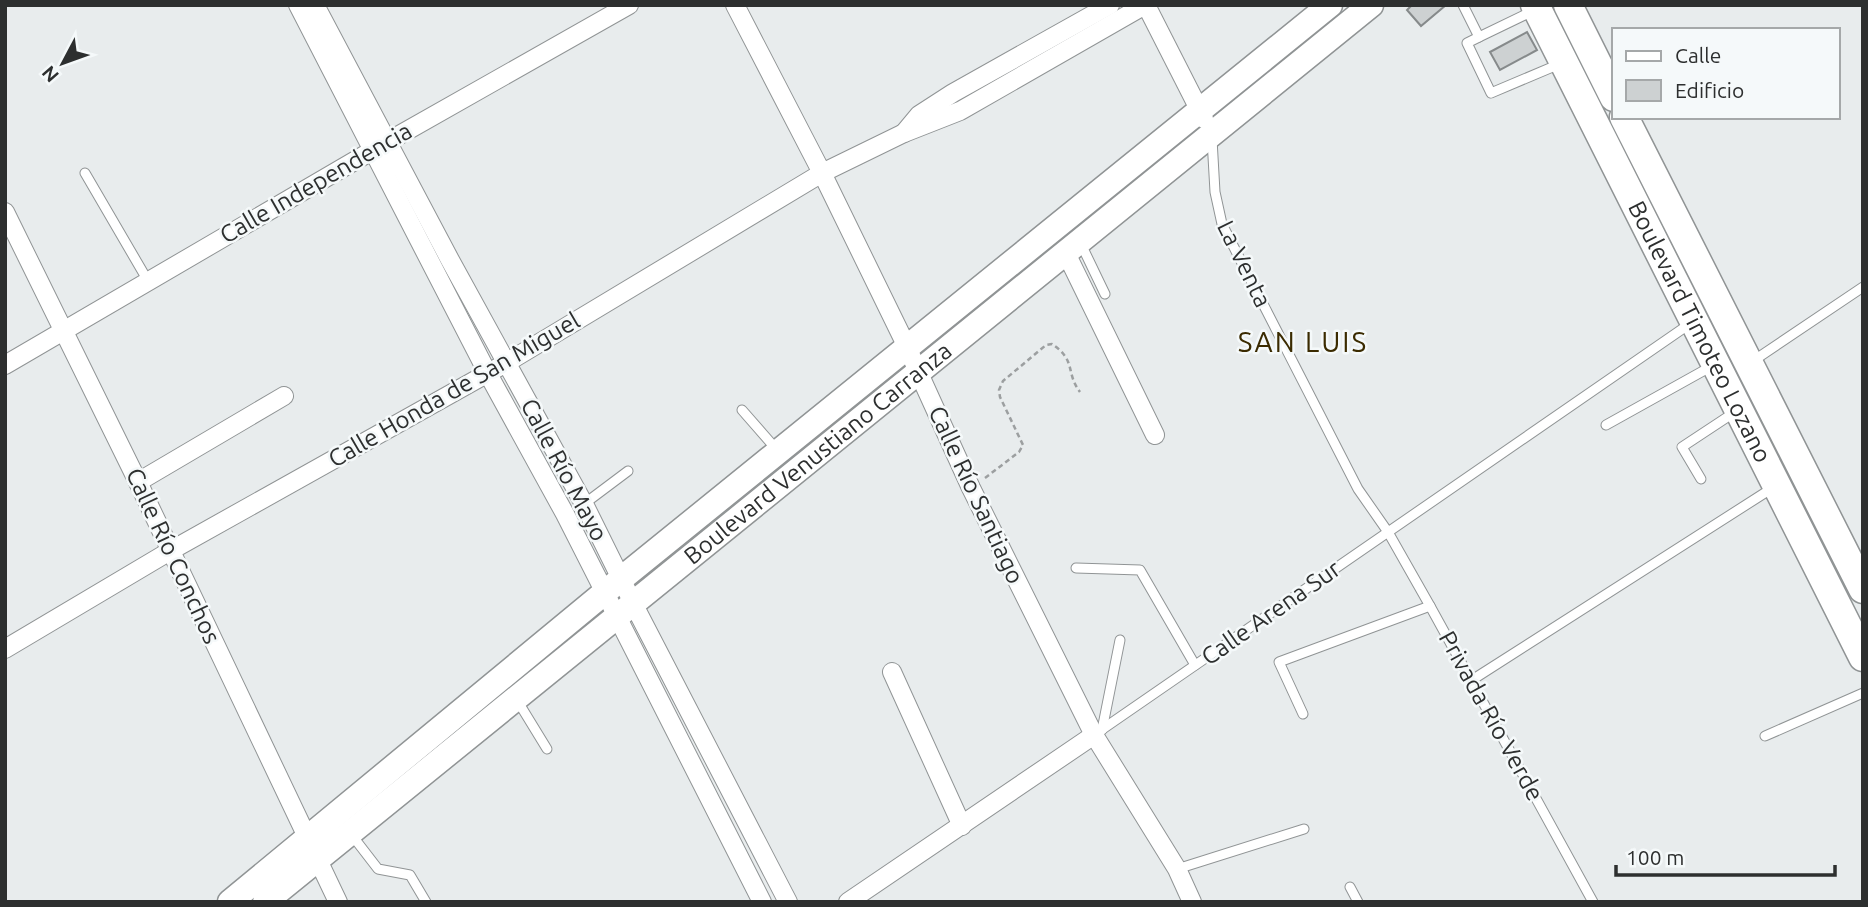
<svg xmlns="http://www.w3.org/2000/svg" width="1868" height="907" font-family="Ubuntu,sans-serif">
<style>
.building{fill:#cdd1d2;stroke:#868a8b;stroke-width:2}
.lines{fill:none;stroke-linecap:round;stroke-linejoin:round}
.lane-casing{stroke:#909495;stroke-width:11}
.street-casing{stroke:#909495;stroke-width:20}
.secondary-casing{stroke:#909495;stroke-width:27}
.primary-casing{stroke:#909495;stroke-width:31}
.path{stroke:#9c9fa0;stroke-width:2.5;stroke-dasharray:5 3.5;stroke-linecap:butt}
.lane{stroke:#fff;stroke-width:9}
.street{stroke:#fff;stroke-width:18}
.secondary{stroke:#fff;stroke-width:24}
.primary{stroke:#fff;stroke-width:28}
.labels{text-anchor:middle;stroke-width:5;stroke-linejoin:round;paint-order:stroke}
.street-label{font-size:24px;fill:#2d2f2f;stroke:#f5f9fa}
.quarter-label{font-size:28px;letter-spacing:2px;fill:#3b2b01;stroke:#f5f9fa}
</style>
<rect width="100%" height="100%" fill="#e8eced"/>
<g class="building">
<path d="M 1412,5 L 1446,5 L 1421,26 L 1407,10 Z"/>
<path d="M 1527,32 L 1537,50 L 1500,70 L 1490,52 Z"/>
</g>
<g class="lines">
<defs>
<g id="lane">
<path d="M 1463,5 L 1479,37 L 1535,10"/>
<path d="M 1479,37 L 1467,43 L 1491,93 L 1562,63"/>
<path d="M 1212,139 L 1215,192 L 1222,224 L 1358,489 L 1388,532 L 1430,606 L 1593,902"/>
<path d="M 85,173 L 148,281"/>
<path d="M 1080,242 L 1105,294"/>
<path d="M 1753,361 L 1863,287"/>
<path d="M 742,410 L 777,450"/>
<path d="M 1606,425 L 1712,366"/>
<path d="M 1701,479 L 1682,447 L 1735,412"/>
<path d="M 584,504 L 628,471"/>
<path d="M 1076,568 L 1140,570 L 1195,665"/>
<path d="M 1472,680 L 1774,487"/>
<path d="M 517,700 L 547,749"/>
<path d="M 1303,714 L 1279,662 L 1430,606"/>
<path d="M 1102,730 L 1120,640"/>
<path d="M 1094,735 L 1691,323"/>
<path d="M 1765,736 L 1863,693"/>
<path d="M 351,834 L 378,869 L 410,875 L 426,902"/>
<path d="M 1177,869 L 1304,829"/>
<path d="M 1350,887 L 1358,902"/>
</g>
<g id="street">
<path d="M 298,5 L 487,372 L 565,514 L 762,902"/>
<path d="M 315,5 L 450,260 L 584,504 L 634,605 L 788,902"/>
<path d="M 735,5 L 822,173 L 907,347 L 971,488 L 1094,735 L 1177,869 L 1192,902"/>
<path d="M 1146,5 L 1204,119"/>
<path d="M 904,133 L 919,115 L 953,93 L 1110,5"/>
<path d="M 5,212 L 138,482 L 338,902"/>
<path d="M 1066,253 L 1155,435"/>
<path d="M 5,365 L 387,142 L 629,5"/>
<path d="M 138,482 L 284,396"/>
<path d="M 5,649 L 170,551 L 506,363 L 822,173 L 904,133 L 960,111 L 1145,5"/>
<path d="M 892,672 L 962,826"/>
<path d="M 848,902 L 1094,735"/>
</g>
<g id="secondary">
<path d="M 230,902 L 621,579 L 1330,5"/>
<path id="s1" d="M 265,902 L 1371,5"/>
</g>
<g id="primary">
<path id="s2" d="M 1535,5 L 1863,657"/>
<path d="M 1568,5 L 1614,97"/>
<path d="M 1624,117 L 1863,589"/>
</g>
</defs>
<use href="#lane" class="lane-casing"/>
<use href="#street" class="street-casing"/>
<use href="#secondary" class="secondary-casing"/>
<use href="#primary" class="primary-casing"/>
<path class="path" d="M 985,478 L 1019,452 L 1023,445 L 1000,397 L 999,390 L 1003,381 L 1046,345 L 1052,344 C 1077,361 1065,372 1080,392"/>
<use href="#lane" class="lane"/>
<use href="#street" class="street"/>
<use href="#secondary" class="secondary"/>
<use href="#primary" class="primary"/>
</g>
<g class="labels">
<g class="street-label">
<text transform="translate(316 183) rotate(-30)" y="8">Calle Independencia</text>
<text transform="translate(1244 264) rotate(64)" y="8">La Venta</text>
<text dy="8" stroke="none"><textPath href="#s2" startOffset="366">Boulevard Timoteo Lozano</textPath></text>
<text transform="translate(454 390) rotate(-30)" y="8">Calle Honda de San Miguel</text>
<text dy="8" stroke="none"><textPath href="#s1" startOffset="712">Boulevard Venustiano Carranza</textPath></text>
<text transform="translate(564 470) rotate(62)" y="8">Calle Río Mayo</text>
<text transform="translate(976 495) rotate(65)" y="8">Calle Río Santiago</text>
<text transform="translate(173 556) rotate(65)" y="8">Calle Río Conchos</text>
<text transform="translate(1271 613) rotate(-35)" y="8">Calle Arena Sur</text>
<text transform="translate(1491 716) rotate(61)" y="8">Privada Río Verde</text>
</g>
<g class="quarter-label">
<text x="1303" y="352">SAN LUIS</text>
</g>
</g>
<rect width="1868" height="907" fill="none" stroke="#2d2f2f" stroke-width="14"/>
<rect x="1612" y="28" width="228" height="91" fill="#f5f9fa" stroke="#a5a8a9" stroke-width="2"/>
<rect x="1626" y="51" width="35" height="10" fill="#ffffff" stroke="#a5a8a9" stroke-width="2"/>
<text x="1675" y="63" font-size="21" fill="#2d2f2f">Calle</text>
<rect x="1626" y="80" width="35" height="21" fill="#cdd1d2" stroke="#a5a8a9" stroke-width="2"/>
<text x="1675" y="98" font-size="21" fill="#2d2f2f">Edificio</text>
<g transform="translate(63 63) rotate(229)" stroke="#f5f9fa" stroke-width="5" paint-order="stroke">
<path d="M0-5L12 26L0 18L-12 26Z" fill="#2d2f2f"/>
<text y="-10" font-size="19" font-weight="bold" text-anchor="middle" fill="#2d2f2f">N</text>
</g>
<path d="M1616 865v10h219v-10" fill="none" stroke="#2d2f2f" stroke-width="3.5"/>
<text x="1626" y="865" font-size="21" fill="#2d2f2f" stroke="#f5f9fa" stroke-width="5" paint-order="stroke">100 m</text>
</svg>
